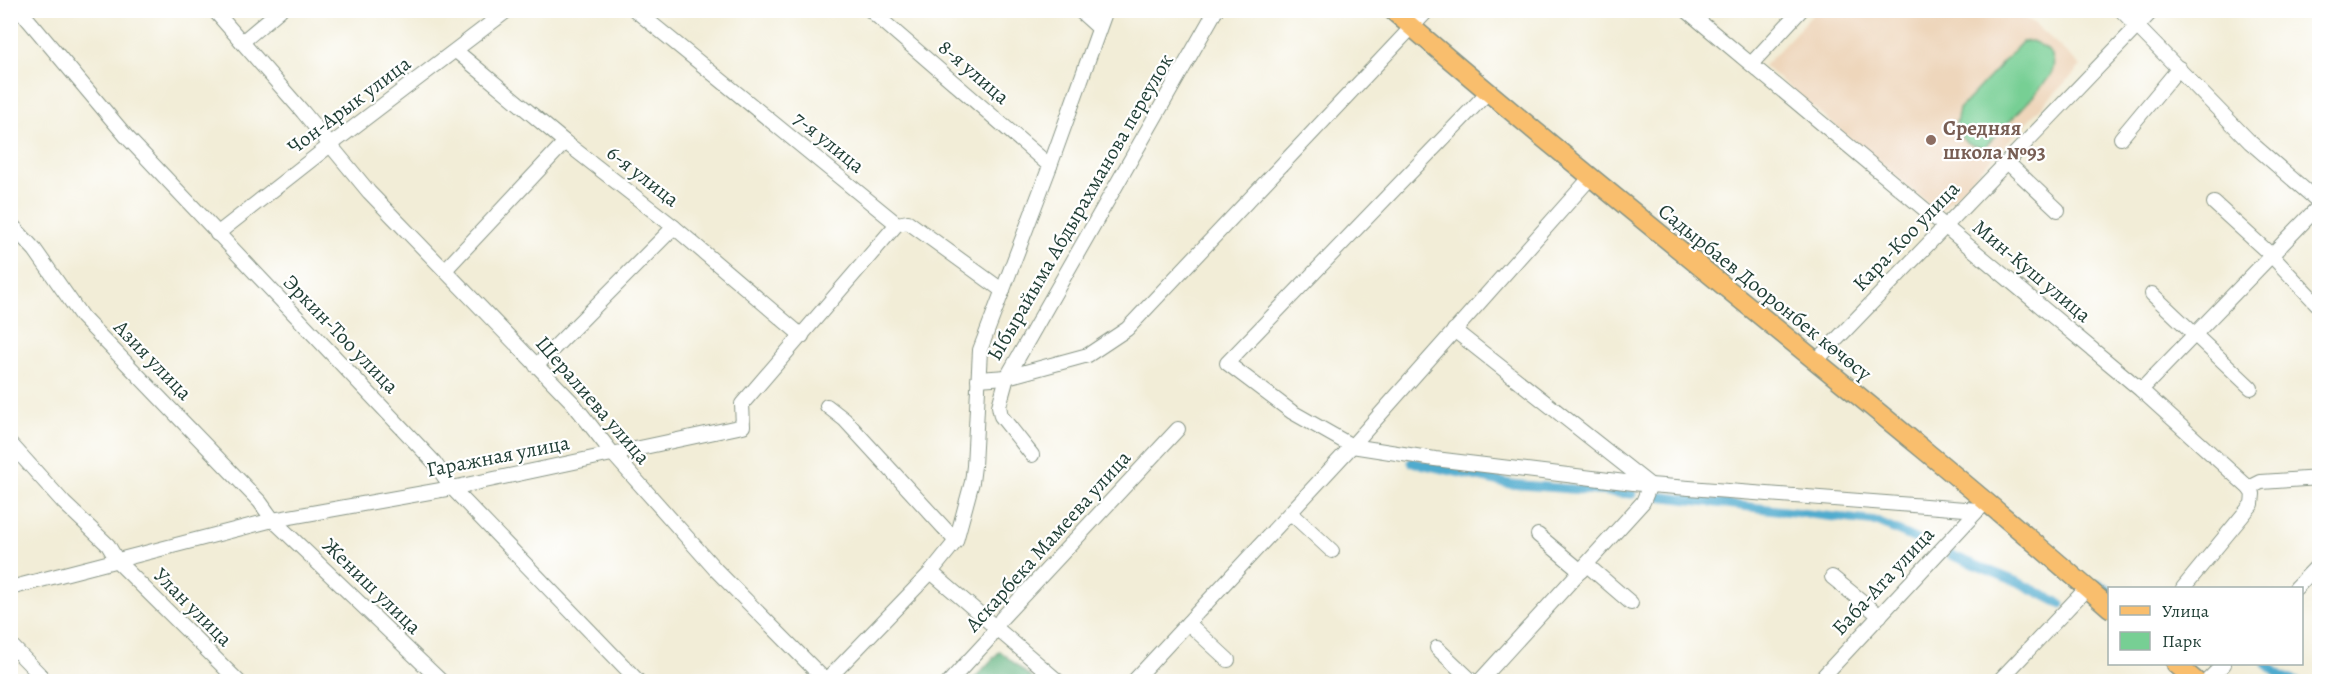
<svg xmlns="http://www.w3.org/2000/svg" width="2330" height="692" font-family="Alegreya,serif">
<style>
.built{fill:#eed6bb}
.green{fill:#77cf94;stroke:#4b8664;stroke-width:1.5}
.forest{fill:#61b27e;stroke:#407859;stroke-width:1.5}
.lines{fill:none;stroke-linecap:round;stroke-linejoin:round}
.canal{stroke:#50abce;stroke-width:9}
.minor-casing{stroke:#889586;stroke-width:16}
.major-casing{stroke:#889586;stroke-width:21}
.minor{stroke:#fff;stroke-width:14}
.major{stroke:#f9be6d;stroke-width:18}
.education-dot{fill:#8d6e63;stroke:#fff;stroke-width:2}
.labels{text-anchor:middle;stroke-width:4.5;stroke-linejoin:round;paint-order:stroke}
.street-label{font-size:21px;fill:#1f3d34;stroke:#fff}
.education-label{font-size:21px;font-weight:bold;fill:#785e54;stroke:#fff;text-anchor:start}
</style>
<rect width="100%" height="100%" fill="#fff"/>
<filter id="ink" filterUnits="userSpaceOnUse"><feTurbulence type="fractalNoise" baseFrequency=".0167" numOctaves="2"/><feDisplacementMap in="SourceGraphic" scale="12" xChannelSelector="R" yChannelSelector="G"/><feConvolveMatrix kernelMatrix="1 2 1 2 8 2 1 2 1" color-interpolation-filters="sRGB"/></filter>
<filter id="wash" filterUnits="userSpaceOnUse"><feTurbulence type="fractalNoise" baseFrequency=".008" numOctaves="4" result="noise"/><feDisplacementMap in="SourceGraphic" scale="24" xChannelSelector="R" yChannelSelector="G"/><feGaussianBlur stdDeviation="1.35" result="paint"/><feColorMatrix in="noise" values="0 0 0 0 0 0 0 0 0 0 0 0 0 0 0 0 0 1.4 0 .05"/><feComposite in="paint" operator="in"/></filter>
<g filter="url(#wash)">
<rect width="100%" height="100%" fill="#f2edd7"/>
<path class="built" d="M 2010,10 L 2034,23 L 2081,66 L 1939,213 L 1764,66 L 1816,11 Z"/>
<path class="green" d="M 2032,41 C 2046,47 2058,55 2052,72 C 2048,84 1997,134 1985,147 C 1969,146 1963,142 1955,128 L 1959,109 L 2022,42 Z"/>
<path class="forest" d="M 1000,651 L 1035,681 L 972,681 Z"/>
<g class="lines">
<g class="canal">
<path d="M 1412,462 L 1510,484 L 1632,494"/>
<path d="M 1649,495 L 1877,522 L 1922,542"/>
<path d="M 1951,555 L 2020,583 L 2061,604"/>
<path d="M 2098,584 L 2110,591"/>
<path d="M 2266,664 L 2281,676 L 2297,682"/>
</g>
</g>
</g>
<g filter="url(#ink)">
<g class="lines">
<defs>
<g id="minor">
<path d="M 20,10 L 126,136 L 434,462 L 452,488 L 639,682"/>
<path d="M 214,10 L 303,112 L 369,192 L 572,402 L 613,454 L 716,570 L 826,681"/>
<path d="M 635,10 L 897,224 L 908,222 L 1003,291"/>
<path d="M 870,10 L 1050,166"/>
<path d="M 1079,10 L 1099,28"/>
<path d="M 1686,10 L 2141,390 L 2249,488 L 2253,494 L 2252,504 L 2183,588"/>
<path d="M 2121,10 L 2250,142 L 2320,203"/>
<path d="M 242,42 L 280,10"/>
<path d="M 456,51 L 565,142 L 674,227 L 802,336"/>
<path d="M 1752,63 L 1801,10"/>
<path d="M 1488,92 L 1227,363 L 1292,412 L 1352,446 L 1435,459 L 1650,485 L 1978,510 L 1986,502"/>
<path d="M 2121,138 L 2179,68"/>
<path d="M 2007,162 L 2058,210"/>
<path d="M 2214,203 L 2272,256 L 2320,307"/>
<path d="M 10,223 L 35,250 L 82,317 L 260,502 L 273,520 L 442,682"/>
<path d="M 217,234 L 329,146 L 508,10"/>
<path d="M 445,270 L 565,142"/>
<path d="M 2152,294 L 2251,388"/>
<path d="M 1454,330 L 1650,485 L 1643,502 L 1479,682"/>
<path d="M 1815,362 L 2153,10"/>
<path d="M 536,366 L 674,227"/>
<path d="M 978,379 L 1007,377 L 1088,355 L 1127,329 L 1428,10"/>
<path d="M 2141,390 L 2320,205"/>
<path d="M 827,406 L 845,420 L 956,541"/>
<path d="M 10,443 L 64,503 L 108,545 L 118,562 L 239,682"/>
<path d="M 1032,455 L 1001,416 L 999,406 L 1007,377 L 1216,10"/>
<path d="M 2249,488 L 2261,482 L 2320,478"/>
<path d="M 1291,513 L 1332,551"/>
<path d="M 1538,535 L 1581,571"/>
<path d="M 1587,565 L 1631,603"/>
<path d="M 931,572 L 1059,682"/>
<path d="M 1832,577 L 1880,616"/>
<path d="M 10,588 L 273,520 L 452,488 L 743,426 L 742,404 L 897,224"/>
<path d="M 2296,588 L 2320,563"/>
<path d="M 1188,623 L 1228,660"/>
<path d="M 10,644 L 47,682"/>
<path d="M 1437,648 L 1473,682"/>
<path d="M 825,682 L 931,572 L 956,541 L 972,482 L 974,466 L 980,350 L 1050,166 L 1106,10"/>
<path d="M 949,682 L 988,640 L 1002,618 L 1178,429"/>
<path d="M 1133,682 L 1352,446 L 1590,178"/>
<path d="M 1818,682 L 1978,510"/>
<path d="M 1998,682 L 2087,588"/>
<path d="M 2206,682 L 2224,664"/>
</g>
<g id="major">
<path d="M 1392,10 C 1628,214 1876,403 2110,608"/>
<path d="M 2176,664 L 2197,682"/>
</g>
</defs>
<use href="#minor" class="minor-casing"/>
<use href="#major" class="major-casing"/>
<use href="#minor" class="minor"/>
<use href="#major" class="major"/>
</g>
</g>
<circle class="education-dot" cx="1931" cy="140" r="6"/>
<g class="labels">
<g class="street-label">
<text transform="translate(974 72) rotate(41)" y="7">8-я улица</text>
<text transform="translate(349 105) rotate(-37)" y="7">Чон-Арык улица</text>
<text transform="translate(829 142) rotate(39)" y="7">7-я улица</text>
<text transform="translate(643 176) rotate(38)" y="7">6-я улица</text>
<text transform="translate(1080 207) rotate(-60)" y="7">Ыбырайыма Абдырахманова переулок</text>
<text transform="translate(1906 236) rotate(-46)" y="7">Кара-Коо улица</text>
<text transform="translate(2032 271) rotate(40)" y="7">Мин-Куш улица</text>
<text transform="translate(1765 292) rotate(39)" y="7">Садырбаев Дооронбек көчөсү</text>
<text transform="translate(341 334) rotate(46)" y="7">Эркин-Тоо улица</text>
<text transform="translate(153 360) rotate(46)" y="7">Азия улица</text>
<text transform="translate(593 400) rotate(49)" y="7">Шералиева улица</text>
<text transform="translate(498 456) rotate(-11)" y="7">Гаражная улица</text>
<text transform="translate(1048 541) rotate(-48)" y="7">Аскарбека Мамеева улица</text>
<text transform="translate(1883 581) rotate(-47)" y="7">Баба-Ата улица</text>
<text transform="translate(372 586) rotate(44)" y="7">Жениш улица</text>
<text transform="translate(193 607) rotate(45)" y="7">Улан улица</text>
</g>
<g class="education-label">
<text x="1943" y="135">Средняя<tspan x="1943" dy="24">школа №93</tspan></text>
</g>
</g>
<rect width="2330" height="692" fill="none" stroke="#fff" stroke-width="36"/>
<rect x="2108" y="587" width="195" height="78" fill="#ffffff" stroke="#a5b1ae" stroke-width="1.5"/>
<rect x="2120" y="606" width="30" height="9" fill="#f9be6d" stroke="#a5b1ae" stroke-width="1.5"/>
<text x="2162" y="617" font-size="18" fill="#1f3d34">Улица</text>
<rect x="2120" y="632" width="30" height="18" fill="#77cf94" stroke="#a5b1ae" stroke-width="1.5"/>
<text x="2162" y="647" font-size="18" fill="#1f3d34">Парк</text>
</svg>
